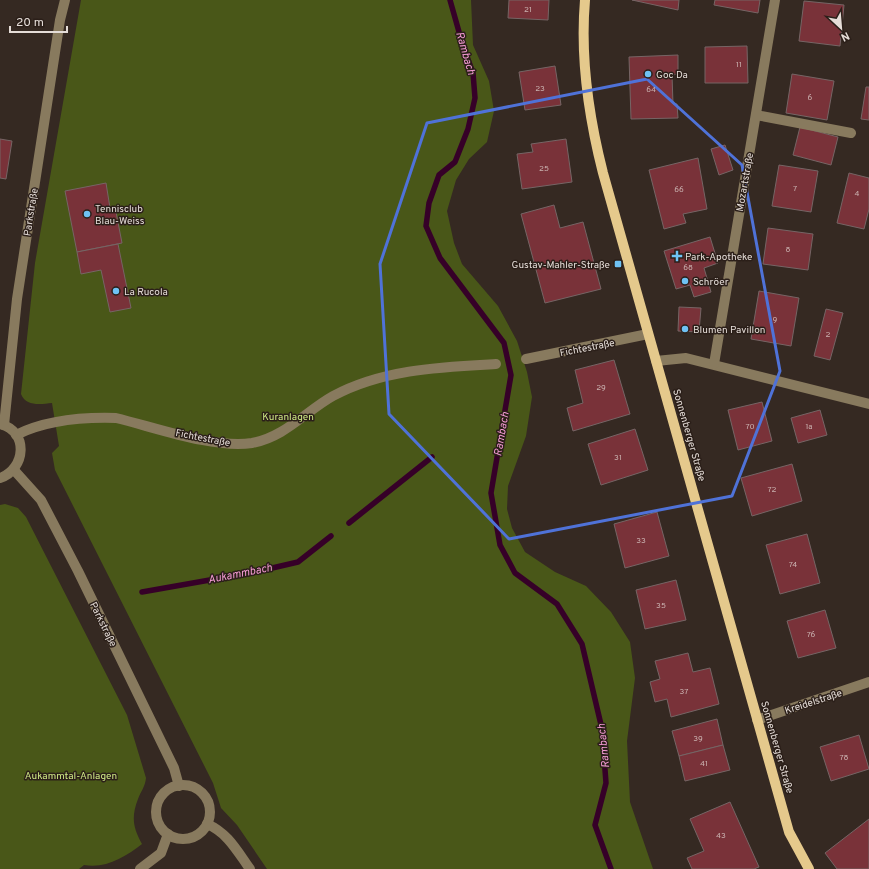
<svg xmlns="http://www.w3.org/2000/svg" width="869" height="869" font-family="Overpass,sans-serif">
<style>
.green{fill:#495718}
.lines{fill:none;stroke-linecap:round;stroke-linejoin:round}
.stream{stroke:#360028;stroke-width:5.5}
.building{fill:#793239;stroke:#766565}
.minor{stroke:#887a5e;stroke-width:10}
.major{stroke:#e5c98c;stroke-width:10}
.marked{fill:none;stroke:#4f72d8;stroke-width:3;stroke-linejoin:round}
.poi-dot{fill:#6fc2f4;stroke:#2b1f19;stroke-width:1.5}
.labels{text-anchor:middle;stroke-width:3;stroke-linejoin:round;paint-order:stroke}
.number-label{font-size:8px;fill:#cab2b0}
.poi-label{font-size:10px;fill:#e5ddd8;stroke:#2b1f19;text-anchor:start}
.street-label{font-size:10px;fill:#e5ddd8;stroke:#2b1f19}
.park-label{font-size:10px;fill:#d0ea86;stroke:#2b1f19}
.water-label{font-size:11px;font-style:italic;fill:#f89dd7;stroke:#2b1f19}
</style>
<rect width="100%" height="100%" fill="#352922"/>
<g class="green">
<path d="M 81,0 L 471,0 L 473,45 L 489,81 L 494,111 L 487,142 L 469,159 L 456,180 L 447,211 L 454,243 L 462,264 L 498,306 L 517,341 L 527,372 L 532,397 L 526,436 L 508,486 L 507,509 L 512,528 L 525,552 L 555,572 L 586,586 L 611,612 L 630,642 L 635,678 L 627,741 L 630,802 L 653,869 L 267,869 L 237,825 L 221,808 L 213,783 L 55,470 L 52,453 L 59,446 L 52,403 C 41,404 26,407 21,394 L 35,263 Z"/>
<path d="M 5,504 L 18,508 L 26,517 L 127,715 L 146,778 C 145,787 141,791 138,799 C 131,817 133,828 142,844 C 125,857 106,869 84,865 L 79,869 L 0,869 L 0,505 Z"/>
</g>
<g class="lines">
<g class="stream">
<path d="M 450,0 L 463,46 L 473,73 L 475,98 L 468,129 L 455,162 L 439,175 L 429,203 L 426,226 L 440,258 L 504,343 L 511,375 L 491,493 L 500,545 L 515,573 L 557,604 L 582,644 L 602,729 L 606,783 L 595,825 L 611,869"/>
<path d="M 349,523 L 432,457"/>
<path d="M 142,592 L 255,572 L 298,562 L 331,536"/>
</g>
</g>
<g class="building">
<path d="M 509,0 L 549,0 L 548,20 L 508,18 Z"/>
<path d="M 632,0 L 679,0 L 678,10 Z"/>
<path d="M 715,0 L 760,0 L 758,13 L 714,5 Z"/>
<path d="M 804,1 L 844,5 L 840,46 L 799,41 Z"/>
<path d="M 747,46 L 748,83 L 705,83 L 705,47 Z"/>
<path d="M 678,55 L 678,74 L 672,75 L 673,104 L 677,104 L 678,118 L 631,119 L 629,57 Z"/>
<path d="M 555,66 L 561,105 L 525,110 L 519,72 Z"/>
<path d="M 792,74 L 834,81 L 827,120 L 786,113 Z"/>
<path d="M 866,87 L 869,87 L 869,120 L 861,119 Z"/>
<path d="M 800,127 L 838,137 L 831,165 L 793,155 Z"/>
<path d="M 0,139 L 12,141 L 6,179 L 0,178 Z"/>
<path d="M 566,139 L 572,182 L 522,189 L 517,154 L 533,152 L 531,144 Z"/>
<path d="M 725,145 L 733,170 L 719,175 L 711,149 Z"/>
<path d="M 698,158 L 707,209 L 683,214 L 686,223 L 664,229 L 649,170 Z"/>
<path d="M 779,165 L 818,171 L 811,212 L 772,206 Z"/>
<path d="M 849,173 L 869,178 L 869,209 L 864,229 L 837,223 Z"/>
<path d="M 106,183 L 110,208 L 115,207 L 122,243 L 77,252 L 65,191 Z"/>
<path d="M 554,205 L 560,228 L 583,222 L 601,289 L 545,303 L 521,214 Z"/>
<path d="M 768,228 L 813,234 L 808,270 L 763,264 Z"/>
<path d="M 710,237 L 718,263 L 704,268 L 711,292 L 694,297 L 690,285 L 676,289 L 664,251 Z"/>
<path d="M 118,244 L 131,308 L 110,312 L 101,270 L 81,274 L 77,252 Z"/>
<path d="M 759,291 L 799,298 L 791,346 L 751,339 Z"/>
<path d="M 679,307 L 701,308 L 699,332 L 678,331 Z"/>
<path d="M 826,309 L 843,313 L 830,360 L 814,356 Z"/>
<path d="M 614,360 L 630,414 L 573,431 L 567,408 L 583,403 L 575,370 Z"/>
<path d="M 762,402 L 772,441 L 738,450 L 728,410 Z"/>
<path d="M 820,410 L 827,435 L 798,443 L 791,418 Z"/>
<path d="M 635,429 L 648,470 L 601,485 L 588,444 Z"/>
<path d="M 792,464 L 802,501 L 752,516 L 741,478 Z"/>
<path d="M 657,512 L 669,556 L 625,568 L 614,524 Z"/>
<path d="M 807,534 L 820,583 L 780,594 L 766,545 Z"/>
<path d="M 676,580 L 686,620 L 645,629 L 636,590 Z"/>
<path d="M 825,610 L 836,648 L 798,658 L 787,621 Z"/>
<path d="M 688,653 L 693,672 L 710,668 L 719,704 L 671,717 L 667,699 L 655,702 L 650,682 L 660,679 L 655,661 Z"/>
<path d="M 717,719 L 723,745 L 679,756 L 672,731 Z"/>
<path d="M 859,735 L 869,769 L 831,781 L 820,747 Z"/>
<path d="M 723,745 L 730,770 L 685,781 L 679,756 Z"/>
<path d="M 730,802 L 759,867 L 754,869 L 692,869 L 687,858 L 704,851 L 690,819 Z"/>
<path d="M 869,819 L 869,869 L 837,869 L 825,853 Z"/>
</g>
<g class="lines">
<g class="minor">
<path d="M 756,115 L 851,133"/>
<path d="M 526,359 L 648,334"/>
<path d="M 656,361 L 686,358 L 869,404"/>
<path d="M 714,364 L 775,0"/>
<path d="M 0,424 C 29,431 26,469 0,478"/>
<path d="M 4,425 L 17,299 L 60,20 L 65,0"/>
<path d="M 16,435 C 46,420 83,417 116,418 C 154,427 214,449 252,443 C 285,437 306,411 333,396 C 383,369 441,367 496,364"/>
<path d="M 14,470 L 41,500 L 78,571 L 174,768 L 179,786"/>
<path d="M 757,720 L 869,682"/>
<circle cx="183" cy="812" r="27"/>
<path d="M 207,824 C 228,833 237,851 250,869"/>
<path d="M 140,869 L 161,853 L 168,834"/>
</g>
<path class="major" d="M 585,0 C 580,58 589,118 603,173 L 789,832 L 809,869"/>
</g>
<path class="marked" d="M 647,79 L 742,165 L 780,371 L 732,496 L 509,539 L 389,414 L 380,264 L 427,123 Z"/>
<g class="poi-dot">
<circle cx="648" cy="74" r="4"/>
<circle cx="87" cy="214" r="4"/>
<path d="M675 250h4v4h4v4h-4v4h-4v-4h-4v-4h4z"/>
<rect x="614" y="260" width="8" height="8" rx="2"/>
<circle cx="685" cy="281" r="4"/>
<circle cx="116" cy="291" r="4"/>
<circle cx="685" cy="329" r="4"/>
</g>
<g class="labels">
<g class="number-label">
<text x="528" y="12">21</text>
<text x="739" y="67">11</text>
<text x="540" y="91">23</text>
<text x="651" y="92">64</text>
<text x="810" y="100">6</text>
<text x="544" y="171">25</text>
<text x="795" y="191">7</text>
<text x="679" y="192">66</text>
<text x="857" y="196">4</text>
<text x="788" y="252">8</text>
<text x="688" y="270">68</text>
<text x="775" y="322">9</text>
<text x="828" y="337">2</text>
<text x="601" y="390">29</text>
<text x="750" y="429">70</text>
<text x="809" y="429">1a</text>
<text x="618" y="460">31</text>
<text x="772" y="492">72</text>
<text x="641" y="543">33</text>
<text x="793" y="567">74</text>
<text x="661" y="608">35</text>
<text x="811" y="637">76</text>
<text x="684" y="694">37</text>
<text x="698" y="741">39</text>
<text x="844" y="760">78</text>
<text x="704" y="766">41</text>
<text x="721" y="838">43</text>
</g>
<g class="poi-label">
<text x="656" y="78">Goc Da</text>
<text x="95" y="212">Tennisclub<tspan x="95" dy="12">Blau-Weiss</tspan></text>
<text x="685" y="260">Park-Apotheke</text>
<text x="610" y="268" text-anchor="end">Gustav-Mahler-Straße</text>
<text x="693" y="285">Schröer</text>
<text x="124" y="295">La Rucola</text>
<text x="693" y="333">Blumen Pavillon</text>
</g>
<g class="street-label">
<text transform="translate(744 182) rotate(-80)" y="4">Mozartstraße</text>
<text transform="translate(30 212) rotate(-81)" y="4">Parkstraße</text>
<text transform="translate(587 347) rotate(-11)" y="4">Fichtestraße</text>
<text transform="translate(690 435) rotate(74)" y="4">Sonnenberger Straße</text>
<text transform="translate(203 437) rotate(11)" y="4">Fichtestraße</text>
<text transform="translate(104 624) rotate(64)" y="4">Parkstraße</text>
<text transform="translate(813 701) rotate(-18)" y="4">Kreidelstraße</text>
<text transform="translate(778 747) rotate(74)" y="4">Sonnenberger Straße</text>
</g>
<g class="park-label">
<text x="288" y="420">Kuranlagen</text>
<text x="71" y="779">Aukammtal-Anlagen</text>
</g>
<g class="water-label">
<text transform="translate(466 53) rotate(74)" y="4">Rambach</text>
<text transform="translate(501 434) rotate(-80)" y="4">Rambach</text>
<text transform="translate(240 573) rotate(-11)" y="4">Aukammbach</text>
<text transform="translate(603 746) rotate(-96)" y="4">Rambach</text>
</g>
</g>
<g transform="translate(841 28) rotate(154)" stroke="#2b1f19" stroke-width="3" paint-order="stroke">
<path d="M0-3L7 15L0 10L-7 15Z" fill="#e5ddd8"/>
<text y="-6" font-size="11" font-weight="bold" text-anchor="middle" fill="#e5ddd8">N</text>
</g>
<path d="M10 26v6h57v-6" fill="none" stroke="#e5ddd8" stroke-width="2"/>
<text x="16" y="26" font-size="12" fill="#e5ddd8" stroke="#2b1f19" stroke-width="3" paint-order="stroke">20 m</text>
</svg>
